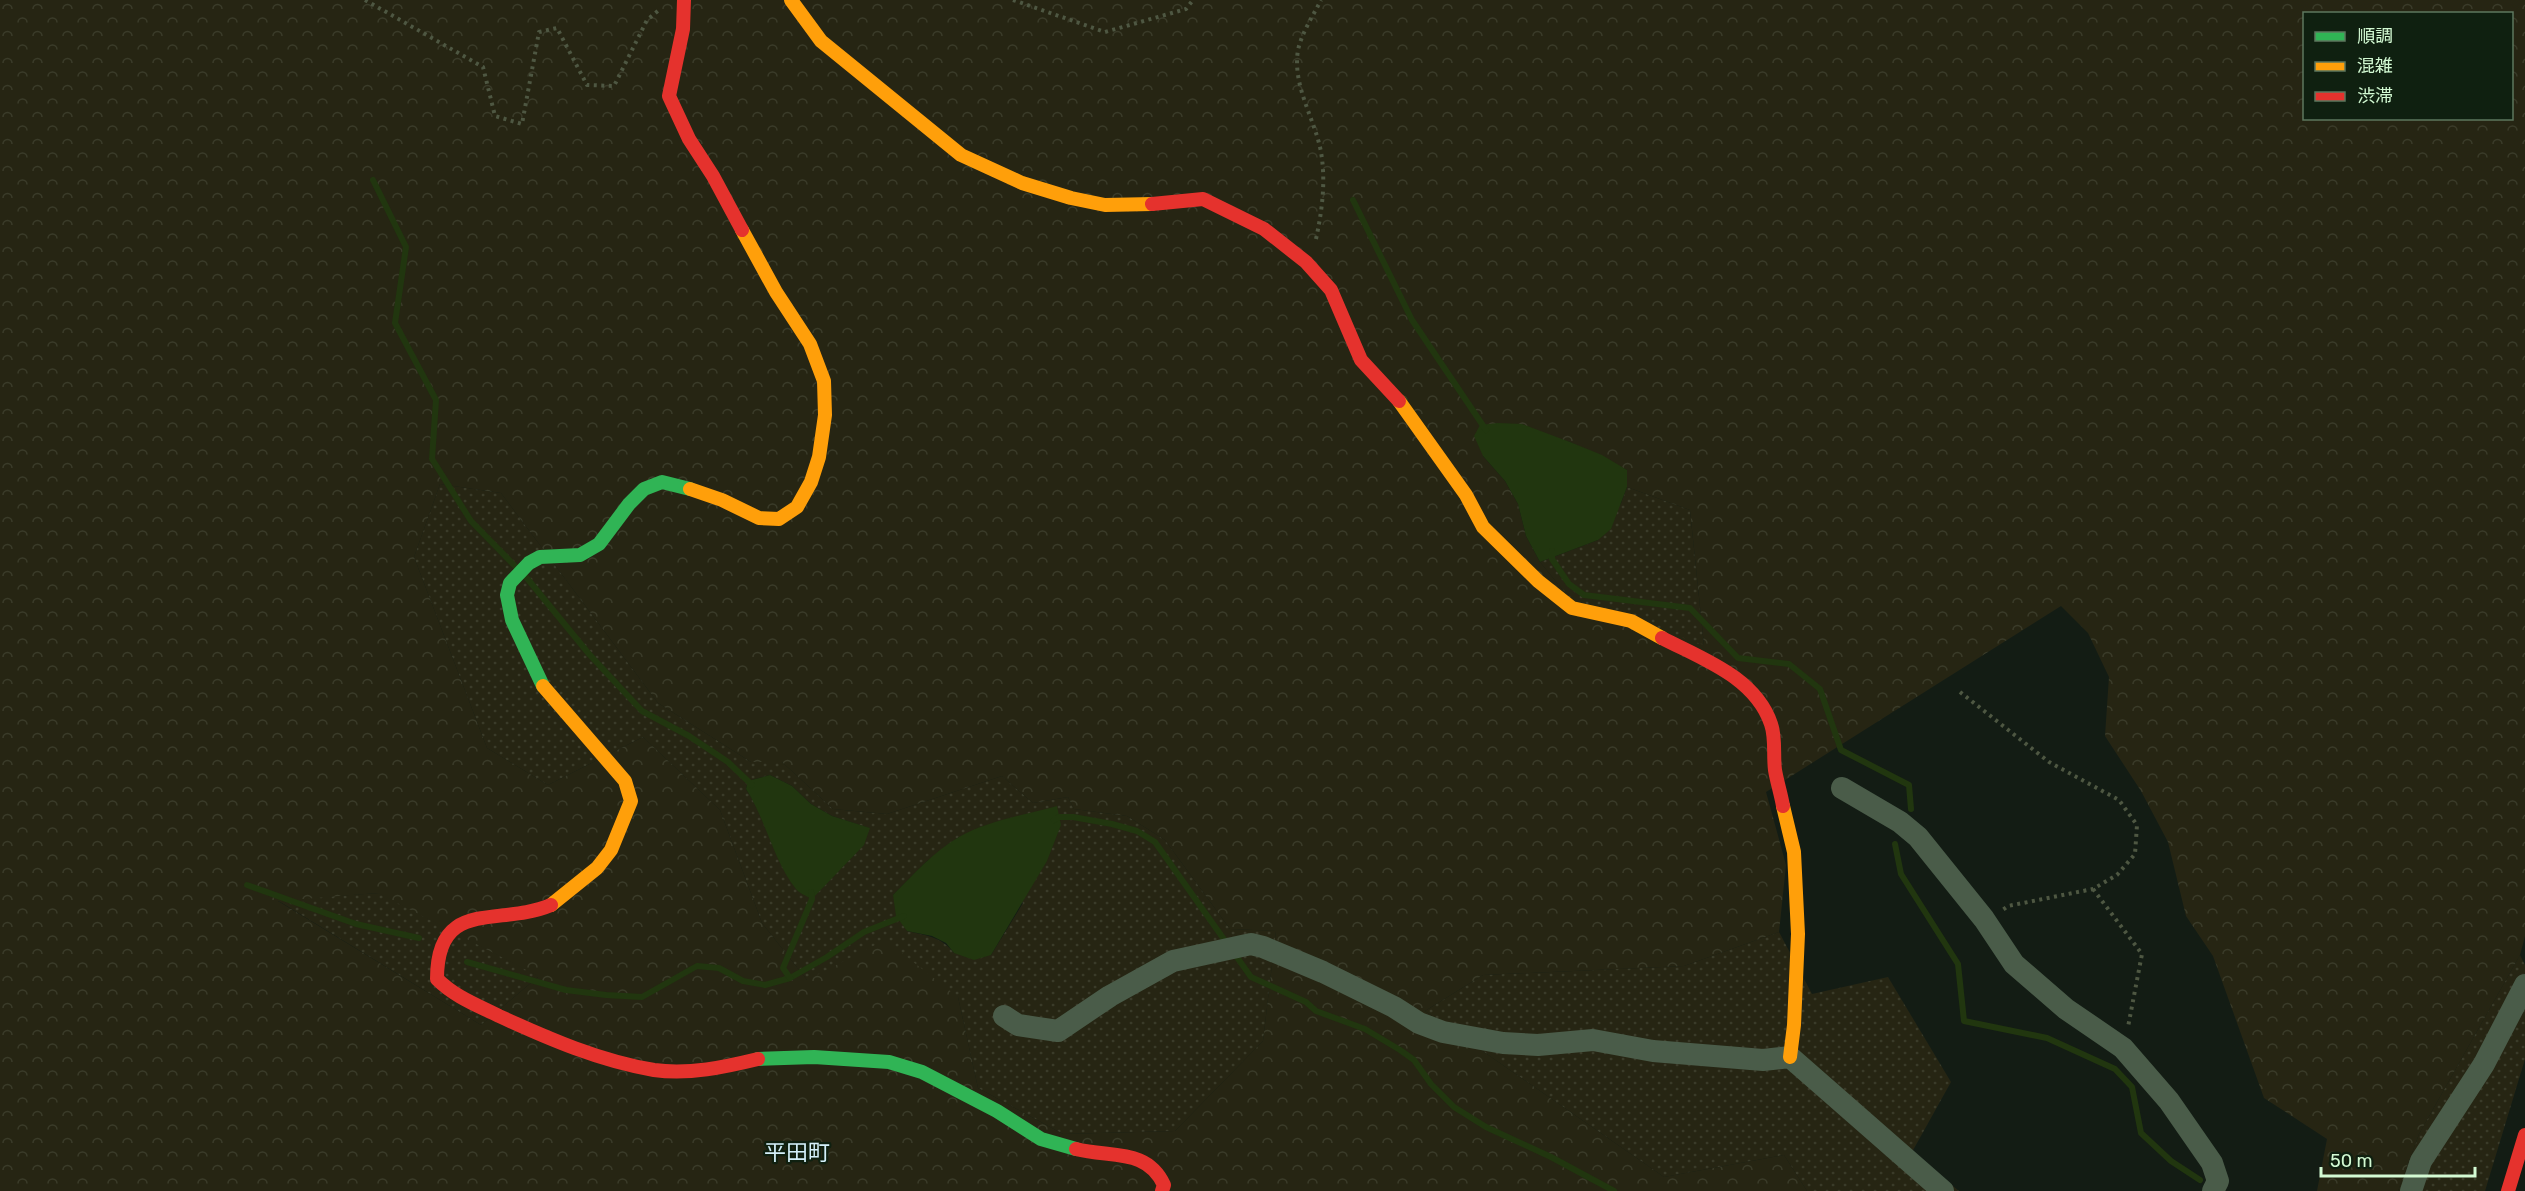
<svg xmlns="http://www.w3.org/2000/svg" width="2525" height="1191" font-family="Rubik,'Noto Sans JP',sans-serif">
<style>
.grass{fill:url(#grass-dots);fill-rule:evenodd}
.forest{fill:url(#forest-crowns);fill-rule:evenodd}
.water{fill:#21360f}
.lines{fill:none;stroke-linecap:round;stroke-linejoin:round}
.stream{stroke:#21360f;stroke-width:6}
.path{stroke:#4e5742;stroke-width:4;stroke-dasharray:3 4.5;stroke-linecap:butt}
.street{stroke:#4a5c49;stroke-width:22}
.fast{stroke:#30b455;stroke-width:14}
.slow{stroke:#ff9f0a;stroke-width:14}
.jam{stroke:#e5322d;stroke-width:14}
.labels{text-anchor:middle;stroke-width:4.5;stroke-linejoin:round;paint-order:stroke}
.quarter-label{font-size:22px;fill:#d4f0fa;stroke:#0f2010}
</style>
<defs>
<pattern id="grass-dots" width="8" height="8" patternUnits="userSpaceOnUse" patternTransform="scale(1.5)"><rect width="8" height="8" fill="#262513"/><path d="M2 2h.1M6 6h.1" fill="none" stroke="#3a3b29" stroke-width="1.8" stroke-linecap="round"/></pattern>
<pattern id="forest-crowns" width="20" height="18" patternUnits="userSpaceOnUse" patternTransform="scale(1.5)"><rect width="20" height="18" fill="#262513"/><path d="M2 6a3 3 0 1 1 6 0M12 15a3 3 0 1 1 6 0" fill="none" stroke="#3a3b29"/></pattern>
</defs>
<rect width="100%" height="100%" fill="#131c14"/>
<g class="grass">
<path d="M 440,484 L 501,493 L 658,703 L 751,762 L 782,762 L 833,809 L 887,814 L 1002,776 L 1033,803 L 1068,797 L 1074,809 L 1127,816 L 1165,840 L 1230,929 L 1276,931 L 1263,1041 L 1175,1131 L 1063,1134 L 978,1088 L 958,997 L 807,980 L 762,923 L 720,810 L 643,737 L 548,785 L 487,748 L 414,557 ZM 770,775 L 792,786 L 811,804 L 832,816 L 869,828 L 812,898 L 783,867 L 758,808 L 746,789 L 748,781 ZM 959,837 L 1023,903 L 991,955 L 954,953 C 942,937 925,935 907,931 L 893,895 L 927,861 Z"/>
<path d="M 1627,487 L 1690,510 L 1704,646 L 1571,600 L 1540,562 L 1598,540 L 1621,503 Z"/>
<path d="M 379,893 L 539,976 L 481,1025 L 277,900 Z"/>
<path d="M 1779,932 L 1812,994 L 1888,977 L 1951,1082 L 1912,1152 L 1959,1191 L 1807,1191 L 1784,1155 L 1664,1177 L 1425,1011 L 1483,975 L 1684,966 Z"/>
<path d="M 2520,955 L 2525,965 L 2525,1059 L 2485,1191 L 2398,1191 L 2419,1134 Z"/>
</g>
<path class="forest" d="M 0,0 L 2525,0 L 2525,936 L 2520,955 L 2419,1134 L 2398,1191 L 2317,1191 L 2327,1139 L 2264,1098 L 2213,956 L 2186,916 L 2168,842 L 2141,791 L 2105,736 L 2109,677 L 2088,633 L 2061,606 L 1766,792 L 1786,865 L 1779,932 L 1684,966 L 1483,975 L 1425,1011 L 1664,1177 L 1784,1155 L 1807,1191 L 0,1191 ZM 2304,14 L 2512,14 L 2512,118 L 2304,118 ZM 1549,436 L 1570,442 L 1627,470 L 1627,487 L 1690,510 L 1704,645 L 1571,600 L 1540,562 L 1526,536 L 1518,504 L 1505,481 L 1483,456 ZM 440,484 L 501,493 L 658,703 L 751,762 L 782,762 L 833,809 L 887,814 L 1002,776 L 1033,803 L 1068,797 L 1074,809 L 1127,816 L 1165,840 L 1230,929 L 1276,931 L 1263,1041 L 1175,1131 L 1063,1134 L 978,1088 L 958,997 L 885,940 L 807,980 L 762,923 L 720,810 L 643,737 L 548,785 L 487,748 L 414,557 ZM 378,893 L 538,976 L 538,977 L 481,1025 L 278,901 Z"/>
<g class="water">
<path d="M 1498,423 L 1522,424 L 1570,442 L 1602,455 L 1627,470 L 1627,487 L 1611,529 L 1598,540 L 1540,562 L 1526,536 L 1518,504 L 1505,481 L 1483,456 L 1474,436 L 1480,425 Z"/>
<path d="M 770,775 L 792,786 L 811,804 L 832,816 L 870,828 L 864,845 L 812,899 C 807,896 800,894 796,889 C 774,862 766,820 746,789 L 748,781 Z"/>
<path d="M 1057,806 L 1061,825 L 1047,861 L 991,955 L 974,960 L 954,953 L 946,943 L 932,936 L 907,931 L 896,916 L 893,895 C 913,875 934,851 959,837 C 989,820 1025,815 1057,806 Z"/>
</g>
<g class="lines">
<g class="stream">
<path d="M 373,180 L 406,247 L 395,323 L 436,400 L 432,459 L 471,521 L 515,566"/>
<path d="M 1353,200 L 1412,320 L 1486,430"/>
<path d="M 1552,551 L 1552,559 L 1569,584 L 1584,595 L 1690,608 L 1738,658 L 1789,664 L 1820,689 L 1841,750 L 1909,785 L 1911,809"/>
<path d="M 526,577 L 589,654 L 642,711 L 689,736 L 728,762 L 752,785"/>
<path d="M 1054,820 L 1059,817 L 1073,817 L 1112,824 L 1137,831 L 1155,842 L 1228,945"/>
<path d="M 1895,844 L 1901,874 L 1958,964 L 1964,1021 L 2047,1038 L 2115,1069 L 2132,1087 L 2141,1133 L 2171,1161 L 2200,1180"/>
<path d="M 247,885 L 356,924 L 419,938"/>
<path d="M 1234,953 L 1251,977 L 1306,1002 L 1316,1011 L 1365,1029 L 1400,1050 L 1414,1060 L 1431,1084 L 1454,1107 L 1486,1127 L 1551,1157 L 1614,1191"/>
<path d="M 467,962 L 566,990 L 606,995 L 642,997 L 697,966 L 719,968 L 743,981 L 765,985 L 790,978 L 827,957 L 864,932 L 904,916"/>
<path d="M 790,978 L 783,968 L 812,899 L 811,892"/>
</g>
<g class="path">
<path d="M 365,0 L 483,67 L 495,116 L 522,124 L 539,32 L 557,28 L 587,85 L 614,86 L 647,20 L 659,10"/>
<path d="M 1013,0 L 1105,32 L 1186,9 L 1193,0"/>
<path d="M 1316,239 C 1322,211 1326,182 1321,152 C 1315,119 1292,86 1298,50 C 1302,32 1313,16 1321,0"/>
<path d="M 1960,692 L 2049,762 L 2119,800 L 2137,825 L 2135,854 L 2117,875 L 2093,889 L 2008,906 L 2001,911"/>
<path d="M 2093,889 L 2142,954 L 2128,1027"/>
</g>
<g class="street">
<path d="M 1842,788 L 1900,822 L 1918,837 L 1984,919 L 2014,964 L 2066,1009 L 2123,1048 L 2169,1101 L 2212,1163 L 2218,1181 L 2213,1191"/>
<path d="M 1004,1016 L 1018,1025 L 1058,1031 L 1110,996 L 1173,961 L 1251,944 L 1263,947 L 1323,972 L 1394,1007 L 1419,1023 L 1443,1032 L 1503,1043 L 1538,1045 L 1593,1040 L 1653,1051 L 1763,1060 L 1790,1057 L 1943,1191"/>
<path d="M 2411,1191 L 2421,1161 L 2484,1064 L 2525,985"/>
</g>
<g class="fast">
<path d="M 543,686 L 512,620 L 507,595 L 510,583 L 529,563 L 540,557 L 580,555 L 599,544 L 629,504 L 644,489 L 662,482 L 690,489"/>
<path d="M 758,1059 L 814,1057 L 889,1062 L 922,1072 L 997,1111 L 1041,1139 L 1076,1149"/>
</g>
<g class="slow">
<path d="M 791,0 L 821,41 L 961,155 L 1022,183 L 1071,198 L 1105,205 L 1152,204"/>
<path d="M 1399,401 L 1466,495 L 1483,527 L 1538,581 L 1572,608 L 1631,621 L 1662,638"/>
<path d="M 690,489 L 722,500 L 759,518 L 779,519 L 797,507 L 811,482 L 819,457 L 825,415 L 824,381 L 810,344 L 776,292 L 742,230"/>
<path d="M 543,686 L 625,781 L 631,801 L 611,850 L 597,868 L 551,905"/>
<path d="M 1783,806 L 1794,852 L 1798,934 L 1794,1025 L 1790,1057"/>
</g>
<g class="jam">
<path d="M 684,0 L 683,29 L 669,96 L 689,139 L 713,176 L 742,230"/>
<path d="M 1152,204 L 1203,199 L 1264,229 L 1306,262 L 1331,290 L 1361,360 L 1399,401"/>
<path d="M 1662,638 C 1702,659 1755,677 1771,724 C 1776,738 1773,755 1775,770 C 1777,782 1781,794 1783,806"/>
<path d="M 551,905 C 499,927 437,897 437,979 C 455,997 477,1005 499,1016 C 549,1039 600,1061 654,1070 C 689,1075 725,1067 758,1059"/>
<path d="M 1076,1149 C 1111,1158 1147,1148 1164,1185 L 1162,1191"/>
<path d="M 2508,1191 L 2525,1135"/>
</g>
</g>
<g class="labels">
<g class="quarter-label">
<text x="797" y="1160">平田町</text>
</g>
</g>
<rect x="2303" y="12" width="210" height="108" fill="#0f2010" stroke="#5d775e" stroke-width="1.5"/>
<rect x="2315" y="32" width="30" height="9" fill="#30b455" stroke="#5d775e" stroke-width="1.5"/>
<text x="2357" y="42" font-size="18" fill="#d3fad3">順調</text>
<rect x="2315" y="62" width="30" height="9" fill="#ff9f0a" stroke="#5d775e" stroke-width="1.5"/>
<text x="2357" y="72" font-size="18" fill="#d3fad3">混雑</text>
<rect x="2315" y="92" width="30" height="9" fill="#e5322d" stroke="#5d775e" stroke-width="1.5"/>
<text x="2357" y="102" font-size="18" fill="#d3fad3">渋滞</text>
<path d="M2321 1167v9h154v-9" fill="none" stroke="#d3fad3" stroke-width="3"/>
<text x="2330" y="1167" font-size="18" fill="#d3fad3" stroke="#0f2010" stroke-width="4.5" paint-order="stroke">50 m</text>
</svg>
